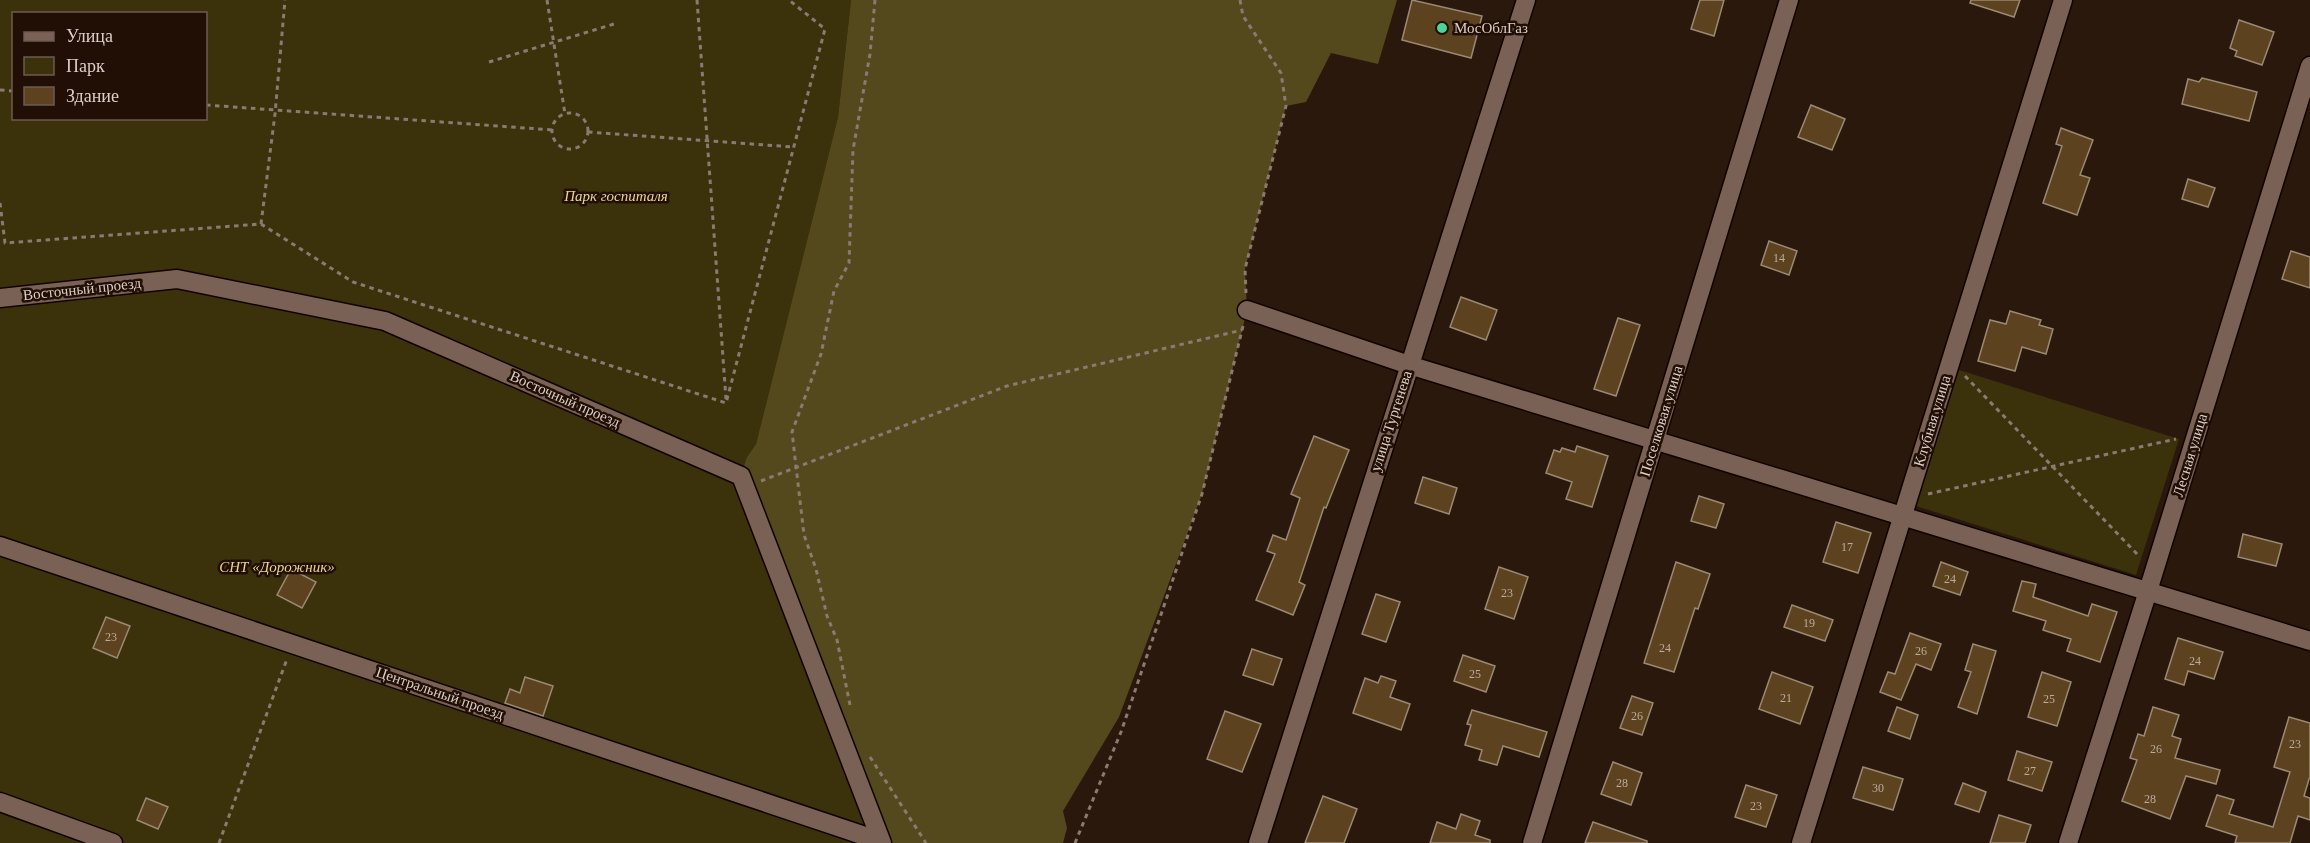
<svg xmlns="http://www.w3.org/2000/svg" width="2310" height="843" font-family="Georgia,serif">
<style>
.green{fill:#3b320c;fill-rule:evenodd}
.forest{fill:#54481d}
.building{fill:#5c421e;stroke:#9a8974;stroke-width:1.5}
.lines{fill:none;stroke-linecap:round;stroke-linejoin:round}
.minor-casing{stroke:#120300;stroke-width:21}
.path{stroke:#8a7a71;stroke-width:3;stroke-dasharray:4.5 4.5;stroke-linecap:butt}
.minor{stroke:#796255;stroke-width:18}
.poi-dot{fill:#4ed399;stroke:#210f05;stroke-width:2}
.labels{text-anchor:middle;stroke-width:5;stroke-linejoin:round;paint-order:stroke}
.number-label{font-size:12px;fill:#bcab9d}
.poi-label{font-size:15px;fill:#dccec7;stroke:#210f05;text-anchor:start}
.park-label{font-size:15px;font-style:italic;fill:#ead68f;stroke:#210f05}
.street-label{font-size:15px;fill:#dccec7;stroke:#210f05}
</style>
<rect width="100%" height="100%" fill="#2b180d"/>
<g class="green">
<path d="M 0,0 L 851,0 L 838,117 L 756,444 L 747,457 L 882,843 L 0,843 ZM 14,14 L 206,14 L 206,118 L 14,118 Z"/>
<path d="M 1959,370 L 2179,439 L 2136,575 L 1916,506 Z"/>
</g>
<path class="forest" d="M 851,0 L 1397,0 L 1378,64 L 1331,53 L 1306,102 L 1286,106 L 1245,269 L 1247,310 L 1202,494 L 1119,717 L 1063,811 L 1067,828 L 1063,843 L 882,843 L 741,476 L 747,457 L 756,444 L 838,117 Z"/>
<g class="building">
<path d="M 1412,0 L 1482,16 L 1471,58 L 1402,40 Z"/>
<path d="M 1700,0 L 1724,0 L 1714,36 L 1691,29 Z"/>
<path d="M 1971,0 L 2020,0 L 2014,17 L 1970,3 Z"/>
<path d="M 2239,20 L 2274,32 L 2262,65 L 2235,56 L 2237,51 L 2230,48 Z"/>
<path d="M 2202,78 L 2257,92 L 2249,121 L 2182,104 L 2188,79 L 2199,82 Z"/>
<path d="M 1811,105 L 1845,119 L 1832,150 L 1798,137 Z"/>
<path d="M 2061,128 L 2093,140 L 2080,175 L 2090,178 L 2077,215 L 2043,203 L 2062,146 L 2056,144 Z"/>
<path d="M 2188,179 L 2215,188 L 2208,207 L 2182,199 Z"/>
<path d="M 1769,241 L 1797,251 L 1789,275 L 1761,265 Z"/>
<path d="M 2291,251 L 2310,257 L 2310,288 L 2282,279 Z"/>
<path d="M 1461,297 L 1497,310 L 1486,340 L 1450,327 Z"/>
<path d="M 2010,311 L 2041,320 L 2039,325 L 2053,329 L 2046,354 L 2022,347 L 2015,371 L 1978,361 L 1990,320 L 2006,324 Z"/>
<path d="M 1618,318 L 1640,325 L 1616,396 L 1594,389 Z"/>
<path d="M 1314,436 L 1349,450 L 1326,508 L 1324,507 L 1299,582 L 1305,585 L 1293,615 L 1256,600 L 1275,554 L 1267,551 L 1273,535 L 1286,540 L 1300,498 L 1291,494 Z"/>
<path d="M 1577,446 L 1608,456 L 1592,507 L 1566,499 L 1572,482 L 1546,473 L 1554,450 L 1560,452 L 1562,448 L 1575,452 Z"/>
<path d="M 1423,477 L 1457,488 L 1449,514 L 1415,503 Z"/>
<path d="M 1699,496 L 1724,504 L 1716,528 L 1691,521 Z"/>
<path d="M 1836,522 L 1871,533 L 1858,573 L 1823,562 Z"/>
<path d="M 2243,534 L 2282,544 L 2276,566 L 2238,557 Z"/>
<path d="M 1676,562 L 1710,574 L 1698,609 L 1695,608 L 1674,672 L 1644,663 Z"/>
<path d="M 1941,562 L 1968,572 L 1960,595 L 1933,586 Z"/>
<path d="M 1499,567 L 1528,577 L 1514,619 L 1485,609 Z"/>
<path d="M 291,569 L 316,582 L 302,608 L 277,595 Z"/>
<path d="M 2022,581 L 2036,584 L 2033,597 L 2088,616 L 2092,604 L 2117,612 L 2100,662 L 2067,651 L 2071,639 L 2043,630 L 2046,621 L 2013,611 Z"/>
<path d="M 1376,594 L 1400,602 L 1386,642 L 1362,634 Z"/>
<path d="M 1792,605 L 1833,620 L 1825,641 L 1784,627 Z"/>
<path d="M 106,617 L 130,626 L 117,658 L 93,648 Z"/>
<path d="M 1910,633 L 1941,644 L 1931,670 L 1916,664 L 1901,700 L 1880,692 L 1888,672 L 1895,674 Z"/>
<path d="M 2178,638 L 2223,652 L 2214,679 L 2188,671 L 2184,685 L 2165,679 Z"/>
<path d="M 1973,644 L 1996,651 L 1977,714 L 1958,707 L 1971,672 L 1965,670 Z"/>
<path d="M 1252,649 L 1282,659 L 1273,685 L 1243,675 Z"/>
<path d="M 1463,655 L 1495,666 L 1486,692 L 1454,681 Z"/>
<path d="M 1772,672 L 1813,687 L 1800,724 L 1759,709 Z"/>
<path d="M 2042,672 L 2071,682 L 2057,726 L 2028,717 Z"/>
<path d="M 1381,676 L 1396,681 L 1390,697 L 1410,704 L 1401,730 L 1353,713 L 1365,678 L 1378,683 Z"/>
<path d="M 525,677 L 553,686 L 543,716 L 505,703 L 510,689 L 520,693 Z"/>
<path d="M 1632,696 L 1653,703 L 1642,735 L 1620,728 Z"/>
<path d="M 1897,707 L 1918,715 L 1910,739 L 1888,731 Z"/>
<path d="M 2153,707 L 2179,715 L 2172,736 L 2181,739 L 2175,758 L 2220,770 L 2216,784 L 2186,776 L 2170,819 L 2122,801 L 2137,760 L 2130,758 L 2138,734 L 2144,736 Z"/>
<path d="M 1472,710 L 1547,732 L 1539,757 L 1503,746 L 1497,765 L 1479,760 L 1482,750 L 1465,745 L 1471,725 L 1467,724 Z"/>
<path d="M 1225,711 L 1261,724 L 1242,772 L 1207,759 Z"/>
<path d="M 2289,717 L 2310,723 L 2310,776 L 2304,796 L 2310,798 L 2310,820 L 2298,816 L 2290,843 L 2235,843 L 2237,836 L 2206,826 L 2217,795 L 2234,800 L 2229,814 L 2273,827 L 2290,772 L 2274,767 Z"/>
<path d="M 2017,751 L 2052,762 L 2042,791 L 2008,780 Z"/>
<path d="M 1613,762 L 1642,773 L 1631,805 L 1601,794 Z"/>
<path d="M 1863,767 L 1903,779 L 1893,810 L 1853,798 Z"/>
<path d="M 1963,783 L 1986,792 L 1979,812 L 1955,804 Z"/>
<path d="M 1746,785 L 1777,795 L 1766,827 L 1735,817 Z"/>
<path d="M 1323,796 L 1357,809 L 1344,843 L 1305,843 Z"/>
<path d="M 146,798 L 168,807 L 158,829 L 137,820 Z"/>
<path d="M 1461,814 L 1480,821 L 1475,835 L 1490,840 L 1490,843 L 1430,843 L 1437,822 L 1456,829 Z"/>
<path d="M 1999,815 L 2031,825 L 2025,843 L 1990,843 Z"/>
<path d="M 1593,822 L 1647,841 L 1647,843 L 1585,843 Z"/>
</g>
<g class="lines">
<defs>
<g id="minor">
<path d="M 0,298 L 177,279 L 385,321 L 741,476 L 882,843"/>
<path d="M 1247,310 L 1409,365 L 2310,641"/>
<path d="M 0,546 L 880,841"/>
<path d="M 0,802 L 113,843"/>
<path d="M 1258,843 L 1526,0"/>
<path d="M 1532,843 L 1789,0"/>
<path d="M 1801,843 L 2063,0"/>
<path d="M 2068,843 L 2148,591 L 2310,66"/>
</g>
</defs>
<use href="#minor" class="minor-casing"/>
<g class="path">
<path d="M 547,0 L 565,114"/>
<path d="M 697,0 L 726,399"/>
<path d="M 1240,0 L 1243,16 L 1281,73 L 1286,106 L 1245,269 L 1246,293"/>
<path d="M 489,62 L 614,24"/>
<path d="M 0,90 L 14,91"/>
<path d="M 206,105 L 553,130"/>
<circle cx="570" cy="131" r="18"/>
<path d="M 588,132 L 793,147"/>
<path d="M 0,203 L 5,243 L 261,224 L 353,282 L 726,403 L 825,29 L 789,0"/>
<path d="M 261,224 L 275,114 L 285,0"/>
<path d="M 1965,376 L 2140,557"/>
<path d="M 761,481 L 1007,386 L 1242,330"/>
<path d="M 1928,494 L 2176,439"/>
<path d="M 850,705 L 837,640 L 827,616 L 816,569 L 804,535 L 792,432 L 821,354 L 834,291 L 849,263 L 853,150 L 870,54 L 875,0"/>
<path d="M 870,757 L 926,843"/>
<path d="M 219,843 L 287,659"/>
<path d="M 1075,843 L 1121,732 L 1202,494 L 1243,326"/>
</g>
<use href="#minor" class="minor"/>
</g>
<circle class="poi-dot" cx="1442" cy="28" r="6"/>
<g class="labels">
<g class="number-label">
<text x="1779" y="262">14</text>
<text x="1847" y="551">17</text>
<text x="1950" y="583">24</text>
<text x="1507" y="597">23</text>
<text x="1809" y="627">19</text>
<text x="111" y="641">23</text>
<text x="1665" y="652">24</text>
<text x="1921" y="655">26</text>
<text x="2195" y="665">24</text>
<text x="1475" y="678">25</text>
<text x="1786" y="702">21</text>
<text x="2049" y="703">25</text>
<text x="1637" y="720">26</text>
<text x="2295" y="748">23</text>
<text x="2156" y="753">26</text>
<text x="2030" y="775">27</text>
<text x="1622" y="787">28</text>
<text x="1878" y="792">30</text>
<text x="2150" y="803">28</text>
<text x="1756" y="810">23</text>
</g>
<g class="poi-label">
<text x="1454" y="33">МосОблГаз</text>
</g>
<g class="park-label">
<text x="616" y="201">Парк госпиталя</text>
<text x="277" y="572">СНТ «Дорожник»</text>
</g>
<g class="street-label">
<text transform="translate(82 289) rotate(-6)" y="5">Восточный проезд</text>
<text transform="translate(565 399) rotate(24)" y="5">Восточный проезд</text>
<text transform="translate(1391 421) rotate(-72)" y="5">улица Тургенева</text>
<text transform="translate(1661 421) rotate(-73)" y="5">Поселковая улица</text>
<text transform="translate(1932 421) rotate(-73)" y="5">Клубная улица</text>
<text transform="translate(2190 455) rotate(-73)" y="5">Лесная улица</text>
<text transform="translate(440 693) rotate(19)" y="5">Центральный проезд</text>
</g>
</g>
<rect x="12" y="12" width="195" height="108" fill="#210f05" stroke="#6c5b53" stroke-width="1.5"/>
<rect x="24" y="32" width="30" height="9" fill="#796255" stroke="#6c5b53" stroke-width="1.5"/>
<text x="66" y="42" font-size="18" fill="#dccec7">Улица</text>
<rect x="24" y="57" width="30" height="18" fill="#3b320c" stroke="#6c5b53" stroke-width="1.5"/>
<text x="66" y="72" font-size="18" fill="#dccec7">Парк</text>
<rect x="24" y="87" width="30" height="18" fill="#5c421e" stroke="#6c5b53" stroke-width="1.5"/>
<text x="66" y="102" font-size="18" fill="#dccec7">Здание</text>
</svg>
